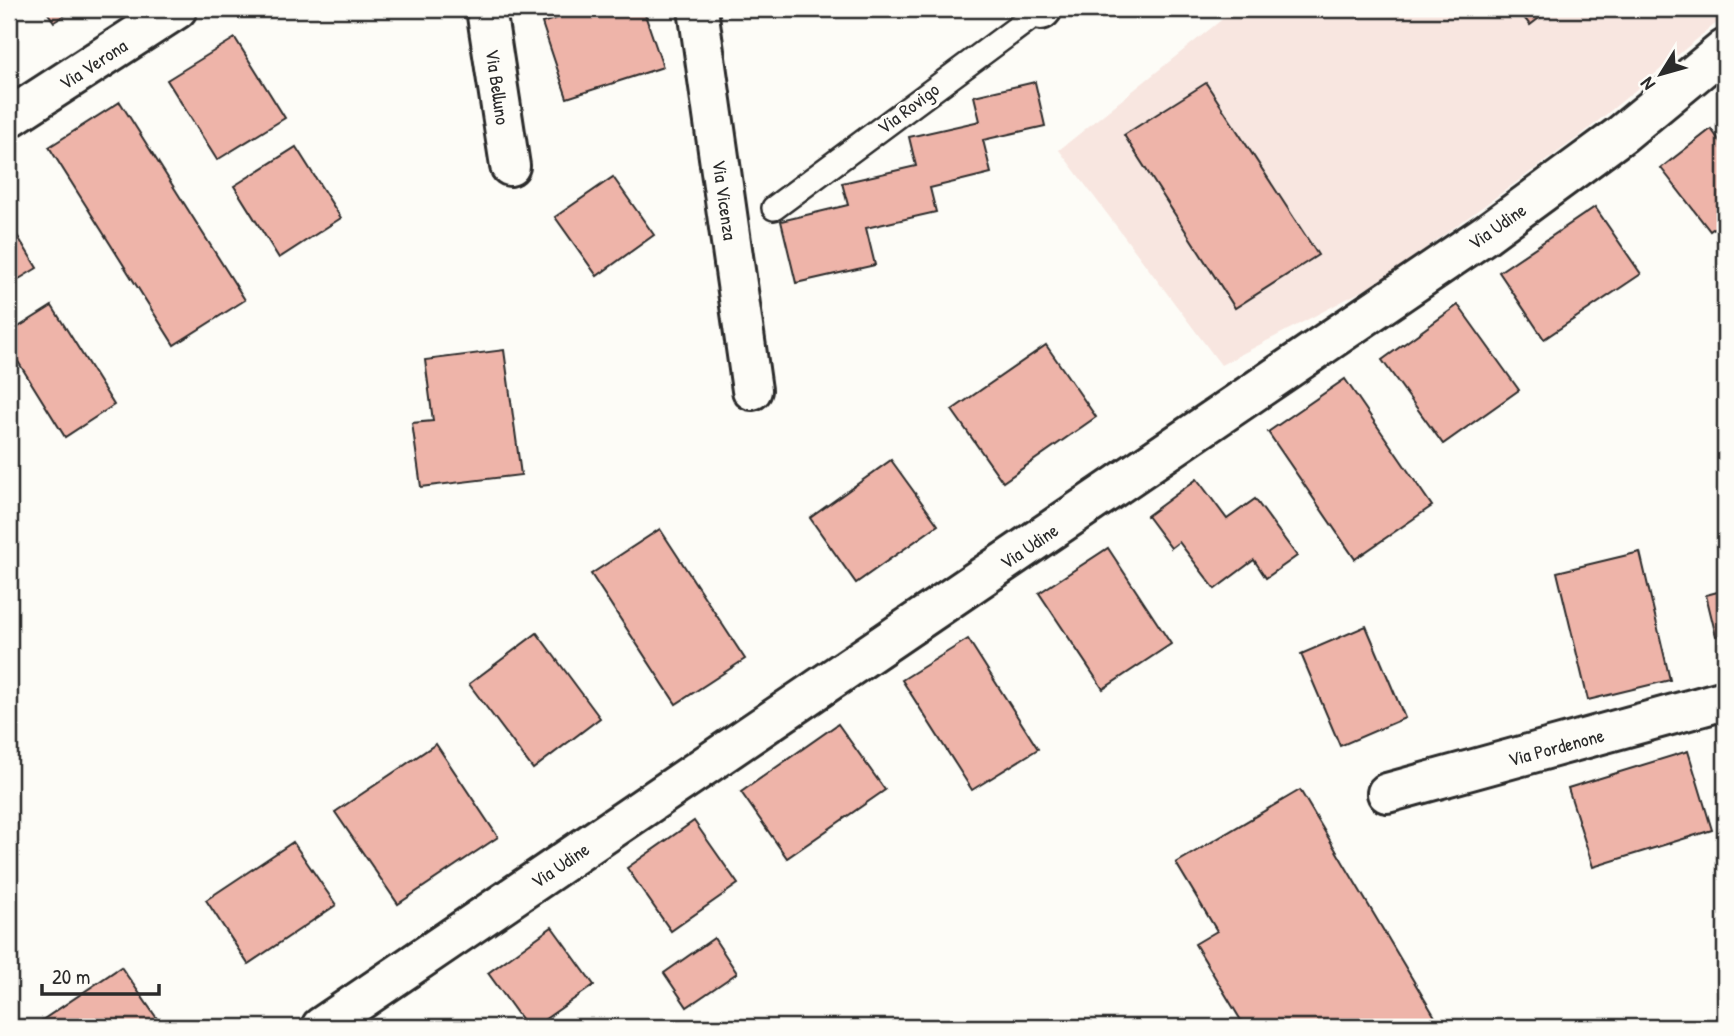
<svg xmlns="http://www.w3.org/2000/svg" width="1734" height="1036" font-family="'Patrick Hand',sans-serif">
<style>
.built{fill:#f8e6e0}
.building{fill:#eeb4a9;stroke:#2b2b2b;stroke-width:2}
.lines{fill:none;stroke-linecap:round;stroke-linejoin:round}
.lane-casing{stroke:#2b2b2b;stroke-width:28}
.street-casing{stroke:#2b2b2b;stroke-width:44}
.lane{stroke:#fdfcf7;stroke-width:23}
.street{stroke:#fdfcf7;stroke-width:38}
.labels{text-anchor:middle;stroke-width:7;stroke-linejoin:round;paint-order:stroke}
.street-label{font-size:19px;fill:#2b2b2b;stroke:#fdfcf7}
</style>
<rect width="100%" height="100%" fill="#fdfcf7"/>
<filter id="ink" filterUnits="userSpaceOnUse"><feTurbulence type="fractalNoise" baseFrequency=".0143" numOctaves="2"/><feDisplacementMap in="SourceGraphic" scale="14" xChannelSelector="R" yChannelSelector="G"/><feConvolveMatrix kernelMatrix="1 2 1 2 8 2 1 2 1" color-interpolation-filters="sRGB"/></filter>
<g filter="url(#ink)">
<path class="built" d="M 1235,9 L 1725,9 L 1725,16 L 1580,136 L 1379,282 L 1221,365 L 1059,150 Z"/>
<g class="building">
<path d="M 45,9 L 75,9 L 54,22 Z"/>
<path d="M 585,9 L 643,9 L 663,67 L 567,98 L 542,23 Z"/>
<path d="M 1517,9 L 1551,9 L 1530,25 Z"/>
<path d="M 235,38 L 285,118 L 217,160 L 167,80 Z"/>
<path d="M 1035,82 L 1045,126 L 983,140 L 991,173 L 930,188 L 936,212 L 866,228 L 875,265 L 796,283 L 781,221 L 848,205 L 842,183 L 916,166 L 909,137 L 980,121 L 974,96 Z"/>
<path d="M 1206,83 L 1318,255 L 1235,308 L 1124,135 Z"/>
<path d="M 120,102 L 245,300 L 174,345 L 49,147 Z"/>
<path d="M 1711,129 L 1725,148 L 1725,220 L 1710,231 L 1661,168 Z"/>
<path d="M 296,147 L 341,218 L 279,258 L 234,186 Z"/>
<path d="M 613,177 L 654,235 L 597,276 L 555,217 Z"/>
<path d="M 1595,207 L 1641,274 L 1544,339 L 1499,272 Z"/>
<path d="M 9,222 L 37,268 L 9,285 Z"/>
<path d="M 1458,305 L 1519,390 L 1443,444 L 1382,360 Z"/>
<path d="M 52,306 L 114,405 L 65,437 L 9,347 L 9,333 Z"/>
<path d="M 1046,345 L 1096,417 L 1003,482 L 952,410 Z"/>
<path d="M 504,350 L 521,475 L 421,487 L 412,423 L 433,421 L 425,360 Z"/>
<path d="M 1345,379 L 1432,506 L 1355,559 L 1268,432 Z"/>
<path d="M 891,460 L 938,525 L 856,583 L 810,518 Z"/>
<path d="M 1197,479 L 1227,519 L 1255,499 L 1297,556 L 1266,578 L 1254,560 L 1215,589 L 1179,542 L 1171,548 L 1147,516 Z"/>
<path d="M 660,529 L 745,659 L 676,704 L 591,574 Z"/>
<path d="M 1108,548 L 1171,644 L 1103,689 L 1039,593 Z"/>
<path d="M 1640,552 L 1670,680 L 1588,700 L 1557,572 Z"/>
<path d="M 1725,590 L 1725,650 L 1722,635 L 1716,636 L 1706,595 Z"/>
<path d="M 1366,626 L 1405,718 L 1340,746 L 1301,654 Z"/>
<path d="M 537,633 L 600,718 L 533,769 L 469,684 Z"/>
<path d="M 968,639 L 1038,749 L 972,790 L 902,680 Z"/>
<path d="M 838,724 L 885,790 L 787,858 L 741,792 Z"/>
<path d="M 436,744 L 498,837 L 398,904 L 335,812 Z"/>
<path d="M 1688,751 L 1712,830 L 1593,867 L 1568,788 Z"/>
<path d="M 1300,790 L 1441,1027 L 1245,1027 L 1195,944 L 1217,931 L 1176,863 Z"/>
<path d="M 694,821 L 738,884 L 671,931 L 627,868 Z"/>
<path d="M 293,842 L 336,905 L 248,964 L 206,900 Z"/>
<path d="M 552,927 L 594,985 L 534,1027 L 527,1027 L 488,973 Z"/>
<path d="M 714,938 L 737,973 L 687,1007 L 664,973 Z"/>
<path d="M 121,967 L 163,1027 L 32,1027 Z"/>
</g>
<g class="lines">
<defs>
<path id="lane" d="M 774,208 L 1041,10"/>
<g id="street">
<path d="M 486,9 L 510,166"/>
<path d="M 698,9 L 752,390"/>
<path d="M 1041,10 L 1042,9"/>
<path d="M 9,118 L 177,9"/>
<path d="M 1387,793 L 1725,700"/>
<path d="M 321,1027 L 1486,234 L 1622,134 L 1725,49"/>
</g>
</defs>
<use href="#lane" class="lane-casing"/>
<use href="#street" class="street-casing"/>
<use href="#lane" class="lane"/>
<use href="#street" class="street"/>
</g>
</g>
<g class="labels">
<g class="street-label">
<text transform="translate(93 64) rotate(-33)" y="7">Via Verona</text>
<text transform="translate(498 87) rotate(82)" y="7">Via Belluno</text>
<text transform="translate(908 108) rotate(-37)" y="7">Via Rovigo</text>
<text transform="translate(725 200) rotate(82)" y="7">Via Vicenza</text>
<text transform="translate(1497 226) rotate(-35)" y="7">Via Udine</text>
<text transform="translate(1029 546) rotate(-34)" y="7">Via Udine</text>
<text transform="translate(1556 747) rotate(-15)" y="7">Via Pordenone</text>
<text transform="translate(560 865) rotate(-34)" y="7">Via Udine</text>
</g>
</g>
<rect width="1734" height="1036" fill="none" stroke="#fdfcf7" stroke-width="35"/>
<rect x="18" y="18" width="1699" height="1001" fill="none" stroke="#2b2b2b" stroke-width="2.5" filter="url(#ink)"/>
<g transform="translate(1661 74) rotate(233)" stroke="#fdfcf7" stroke-width="5" paint-order="stroke">
<path d="M0-5L12 26L0 18L-12 26Z" fill="#2b2b2b"/>
<text y="-10" font-size="19" font-weight="bold" text-anchor="middle" fill="#2b2b2b">N</text>
</g>
<path d="M42 984v10h117v-10" fill="none" stroke="#2b2b2b" stroke-width="3.5"/>
<text x="52" y="984" font-size="21" fill="#2b2b2b" stroke="#fdfcf7" stroke-width="5" paint-order="stroke">20 m</text>
</svg>
